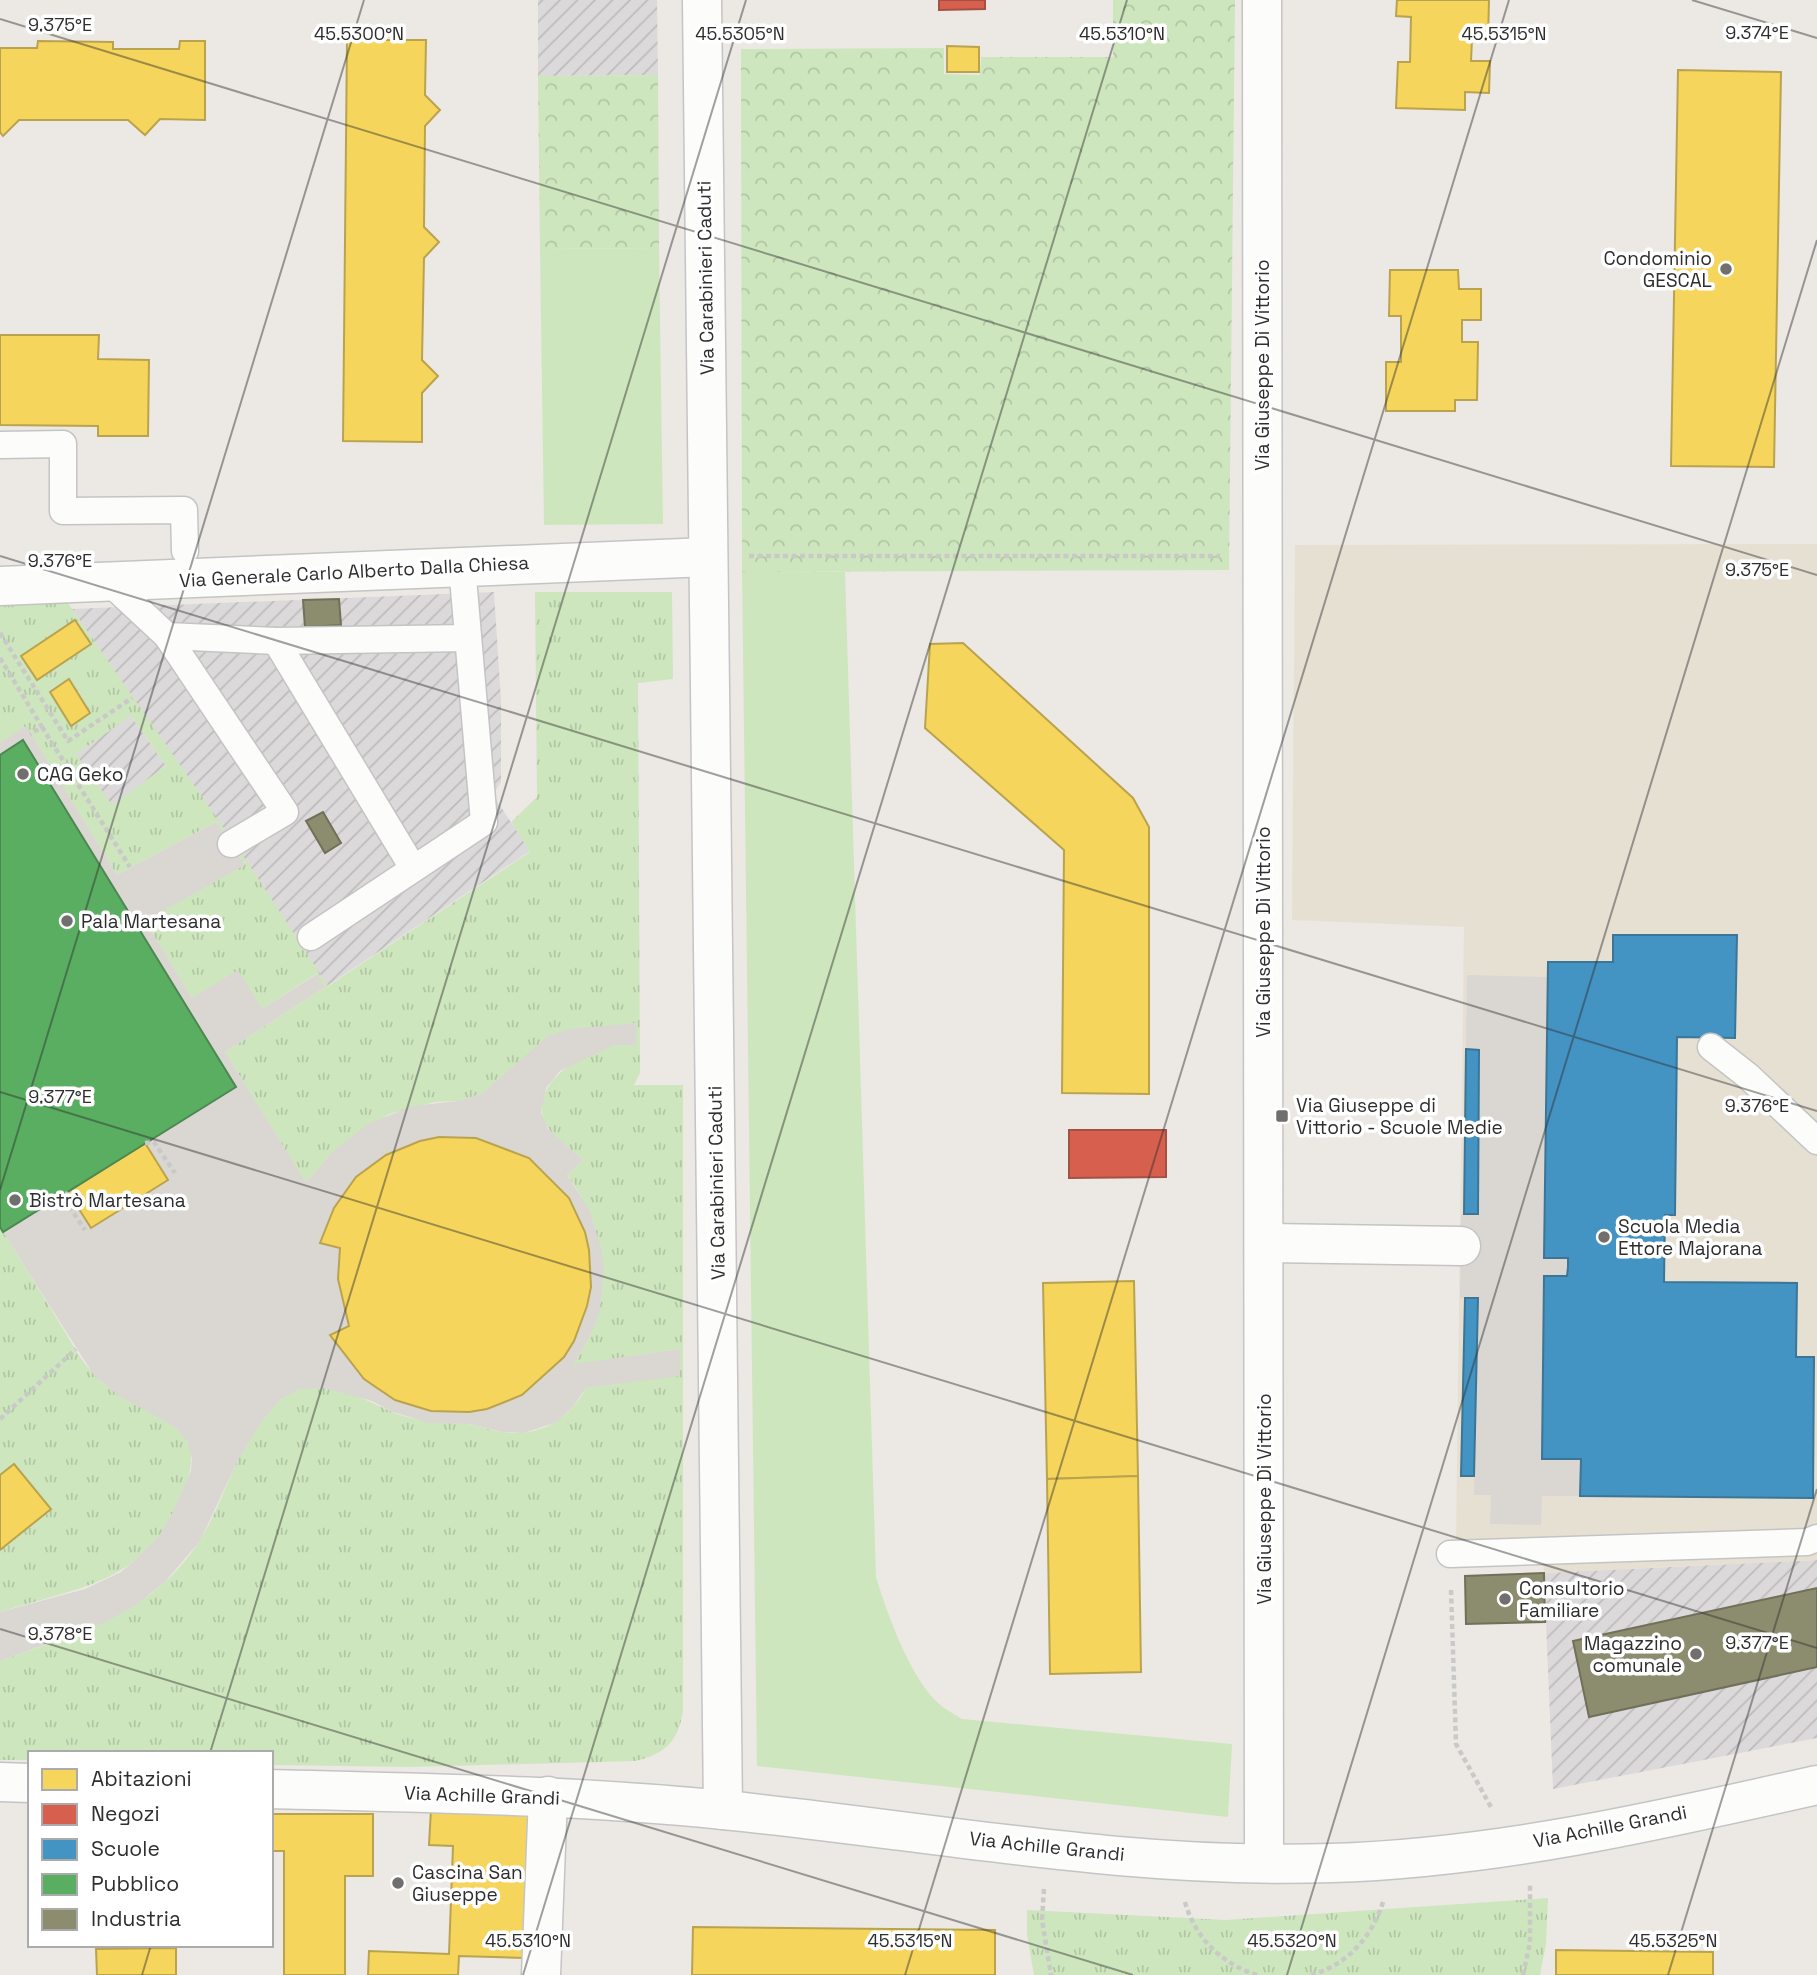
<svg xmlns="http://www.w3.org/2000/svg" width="1817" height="1975" font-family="'Space Grotesk',sans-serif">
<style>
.industrial{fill:url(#industrial-furrows)}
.education{fill:#e6e0d3}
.grass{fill:url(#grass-tufts);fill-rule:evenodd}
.park{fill:url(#park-crowns)}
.garden{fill:#cee6be}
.plaza{fill:#dad6d2;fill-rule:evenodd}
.homes{fill:#f6d55c;stroke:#baa34e;stroke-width:2}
.shops{fill:#d6604d;stroke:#a45144;stroke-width:2}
.schools{fill:#4393c3;stroke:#3d7596;stroke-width:2}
.public{fill:#5aae61;stroke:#4d8852;stroke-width:2}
.industry{fill:#8c8c6e;stroke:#70705b;stroke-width:2}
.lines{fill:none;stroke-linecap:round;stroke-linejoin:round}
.lane-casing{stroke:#c5c4c5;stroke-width:29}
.street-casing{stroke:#c5c4c5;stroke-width:41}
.path{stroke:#c9c9c8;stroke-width:4.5;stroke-dasharray:5 3.5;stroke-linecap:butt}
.lane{stroke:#fcfcfb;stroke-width:26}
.street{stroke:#fcfcfb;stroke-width:38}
.ticks{fill:none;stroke:#2e2e2e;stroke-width:2;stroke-opacity:0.45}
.poi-dot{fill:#706f6e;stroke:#fff;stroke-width:2.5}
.labels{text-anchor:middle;stroke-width:7;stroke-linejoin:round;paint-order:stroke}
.poi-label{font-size:19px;fill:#2e2e2e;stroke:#fff;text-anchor:start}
.street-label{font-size:19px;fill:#2e2e2e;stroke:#fff}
.ticks-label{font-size:18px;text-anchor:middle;fill:#2e2e2e;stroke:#fff;stroke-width:7;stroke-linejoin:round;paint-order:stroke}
</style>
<defs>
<pattern id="industrial-furrows" width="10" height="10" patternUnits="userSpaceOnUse" patternTransform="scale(1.75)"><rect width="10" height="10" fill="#dcd9db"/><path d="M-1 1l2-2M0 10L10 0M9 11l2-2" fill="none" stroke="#bdbbbc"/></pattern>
<pattern id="grass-tufts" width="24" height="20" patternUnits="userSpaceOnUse" patternTransform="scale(1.75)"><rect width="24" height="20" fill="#cee6be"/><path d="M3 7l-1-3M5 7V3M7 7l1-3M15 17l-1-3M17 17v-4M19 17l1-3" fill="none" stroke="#b1c6a4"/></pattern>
<pattern id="park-crowns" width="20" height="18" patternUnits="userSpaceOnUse" patternTransform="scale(1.75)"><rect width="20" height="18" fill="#cee6be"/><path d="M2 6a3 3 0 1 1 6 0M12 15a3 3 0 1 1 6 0" fill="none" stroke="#b1c6a4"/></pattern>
</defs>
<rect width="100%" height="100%" fill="#ece8e4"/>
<g class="industrial">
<path d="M 538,0 L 657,0 L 658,75 L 538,76 Z"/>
<path d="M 494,592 L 501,701 L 501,782 L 493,795 L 530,851 L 327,986 L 72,609 Z"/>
<path d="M 131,716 L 166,766 L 112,806 L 75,754 Z"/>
<path d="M 1817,1560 L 1817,1738 L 1553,1789 L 1544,1573 Z"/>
</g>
<path class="education" d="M 1817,544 L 1817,1560 L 1544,1573 L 1542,1541 L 1456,1542 L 1464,927 L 1292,920 L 1295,545 Z"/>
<g class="grass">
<path d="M 535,592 L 672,592 L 673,679 L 638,683 L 640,1073 L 634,1085 L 683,1085 L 683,1711 C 678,1742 665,1754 635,1761 L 411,1767 L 271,1765 L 271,1753 L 30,1753 L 30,1760 L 0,1760 L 0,1661 C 62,1638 131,1621 177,1570 C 190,1556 202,1539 210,1522 C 232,1481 250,1407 299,1389 C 327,1378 365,1400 390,1411 C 415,1422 440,1423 467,1424 C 479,1425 491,1431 503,1432 C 539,1438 570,1419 586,1388 L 680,1375 L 679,1349 L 573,1365 C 614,1302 611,1234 567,1175 L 583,1160 C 573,1150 554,1138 547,1126 C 524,1087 581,1052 614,1045 C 620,1044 629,1045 636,1045 L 636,1023 L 600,1027 L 501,1078 L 483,1093 L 459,1101 L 435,1102 L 389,1114 L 331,1153 L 306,1184 L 225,1052 L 325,987 L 316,974 L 262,1009 L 192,998 L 144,920 L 245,864 L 216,822 L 117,875 L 26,727 L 0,743 L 0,597 L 63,596 L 248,863 L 328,986 L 530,852 L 511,822 L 537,797 ZM 75,620 L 90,644 L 37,680 L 21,656 ZM 69,680 L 90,713 L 71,725 L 50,692 ZM 131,716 L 166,766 L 112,805 L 76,754 Z"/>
<path d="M 23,740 L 236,1087 L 145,1143 L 168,1180 L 91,1228 L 68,1192 L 3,1232 C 23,1264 43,1295 62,1327 C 72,1343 81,1362 95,1375 C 120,1402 164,1408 185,1438 C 196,1455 190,1472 184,1489 C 149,1583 83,1586 0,1612 L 0,1550 L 50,1509 L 14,1464 L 0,1475 L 0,755 Z"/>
<path d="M 1548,1898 L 1546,1944 L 1540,1975 L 1034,1975 L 1027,1935 L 1027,1910 L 1226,1920 Z"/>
</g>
<g class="park">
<path d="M 1113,0 L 1235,0 L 1229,570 L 742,572 L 741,49 L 944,48 L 944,74 L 980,75 L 981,57 L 1113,57 Z"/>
<path d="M 658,75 L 659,248 L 540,249 L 538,76 Z"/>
</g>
<g class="garden">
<path d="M 659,248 L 663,524 L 544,525 L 540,249 Z"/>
<path d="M 742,572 L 845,572 L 876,1577 C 887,1613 908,1672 935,1700 C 942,1708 953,1713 962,1719 L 1232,1744 L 1228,1817 L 757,1766 Z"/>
</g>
<g class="plaza">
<path d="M 26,726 L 117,875 L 216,822 L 245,865 L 145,921 L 192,998 L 238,970 L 262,1009 L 317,974 L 325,987 L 225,1052 L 306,1183 L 331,1153 L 368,1124 L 412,1106 L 459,1101 L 483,1093 L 549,1035 L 571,1029 L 636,1023 L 636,1045 L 614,1045 L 560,1071 L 546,1088 L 541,1112 L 548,1129 L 583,1160 L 567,1175 L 589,1209 L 601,1248 L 604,1268 L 600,1309 L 594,1328 L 574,1364 L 680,1349 L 680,1376 L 586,1388 L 573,1407 L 557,1422 L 524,1433 L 502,1432 L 470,1424 L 429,1423 L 390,1411 L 372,1401 L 324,1388 L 300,1389 L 281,1399 L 261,1422 L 237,1462 L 200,1541 L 165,1582 L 136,1605 L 104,1623 L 0,1661 L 0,1612 L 85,1589 L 121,1572 L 135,1560 L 159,1536 L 175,1508 L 191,1470 L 192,1459 L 187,1441 L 174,1426 L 119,1396 L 93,1374 L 3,1232 L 68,1192 L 92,1228 L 168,1180 L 145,1143 L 23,741 L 0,755 L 0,743 ZM 439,1137 L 476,1138 L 529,1158 L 569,1198 L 585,1232 L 589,1250 L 591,1287 L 587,1306 L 574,1341 L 564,1357 L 522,1395 L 487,1409 L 469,1412 L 431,1411 L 395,1400 L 364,1379 L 330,1335 L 349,1326 L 338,1279 L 340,1248 L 320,1242 L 334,1208 L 356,1177 L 386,1155 L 420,1141 Z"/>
<path d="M 1467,975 L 1547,977 L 1544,1258 L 1568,1258 L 1568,1267 L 1567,1276 L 1544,1277 L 1542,1458 L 1581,1459 L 1580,1496 L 1542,1496 L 1541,1525 L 1490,1524 L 1491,1495 L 1474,1495 L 1478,1298 L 1460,1298 L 1461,1214 L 1478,1214 L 1479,1050 L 1466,1049 Z"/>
</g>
<g class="homes">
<path d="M 1397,0 L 1489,0 L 1488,40 L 1472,39 L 1471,61 L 1490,61 L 1489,93 L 1465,92 L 1465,110 L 1396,108 L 1398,62 L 1410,62 L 1411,17 L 1396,16 Z"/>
<path d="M 347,40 L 426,40 L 425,95 L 440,110 L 425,126 L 424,227 L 439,242 L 424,258 L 422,360 L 438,376 L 422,393 L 422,442 L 343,441 Z"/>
<path d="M 38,41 L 113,42 L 113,49 L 179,49 L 180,41 L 205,41 L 205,120 L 160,119 L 145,135 L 128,120 L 19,120 L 3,136 L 0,132 L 0,48 L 37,48 Z"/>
<path d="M 947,46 L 979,47 L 979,72 L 947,72 Z"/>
<path d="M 1678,70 L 1781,72 L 1774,467 L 1671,466 Z"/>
<path d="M 1390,270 L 1458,270 L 1459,289 L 1481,289 L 1481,320 L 1462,320 L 1462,342 L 1478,342 L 1477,400 L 1455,400 L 1455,411 L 1386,411 L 1386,362 L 1401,362 L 1401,316 L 1389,316 Z"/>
<path d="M 0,335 L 99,335 L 98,359 L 149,360 L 148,436 L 98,436 L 98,426 L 0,425 Z"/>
<path d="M 75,620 L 91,644 L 37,680 L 21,656 Z"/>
<path d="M 963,643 L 1133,798 L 1149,827 L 1149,1094 L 1062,1093 L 1064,850 L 925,728 L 930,644 Z"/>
<path d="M 69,679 L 90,713 L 71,726 L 50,692 Z"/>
<path d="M 439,1137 L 476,1138 L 529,1158 L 569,1198 L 585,1232 L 589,1250 L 591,1287 L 587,1306 L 574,1341 L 564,1357 L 522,1395 L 487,1409 L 469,1412 L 431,1411 L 395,1400 L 364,1379 L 330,1335 L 349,1326 L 338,1279 L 340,1248 L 320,1243 L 334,1208 L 356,1177 L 386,1155 L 420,1141 Z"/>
<path d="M 145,1143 L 168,1180 L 91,1228 L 68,1192 Z"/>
<path d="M 1134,1281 L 1138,1476 L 1047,1479 L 1043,1283 Z"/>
<path d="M 14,1464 L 51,1509 L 0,1550 L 0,1475 Z"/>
<path d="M 1138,1476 L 1141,1672 L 1050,1674 L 1047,1479 Z"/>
<path d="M 431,1809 L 531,1812 L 526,1958 L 459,1956 L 458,1975 L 368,1975 L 369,1951 L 449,1954 L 453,1846 L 429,1845 Z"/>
<path d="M 271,1814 L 373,1814 L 373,1876 L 345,1876 L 345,1975 L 284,1975 L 284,1851 L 271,1851 Z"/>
<path d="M 693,1927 L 995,1930 L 995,1975 L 692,1975 Z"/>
<path d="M 176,1948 L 176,1975 L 97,1975 L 96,1949 Z"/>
<path d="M 1556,1950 L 1713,1952 L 1713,1975 L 1556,1975 Z"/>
</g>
<g class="shops">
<path d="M 939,0 L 985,0 L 985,9 L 939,10 Z"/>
<path d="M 1069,1130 L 1166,1130 L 1166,1177 L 1069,1178 Z"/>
</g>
<g class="schools">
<path d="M 1613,935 L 1737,935 L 1735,1038 L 1677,1037 L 1675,1215 L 1665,1215 L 1664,1282 L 1797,1283 L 1796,1357 L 1814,1357 L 1813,1498 L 1580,1496 L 1581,1459 L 1542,1459 L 1544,1276 L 1567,1276 L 1568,1267 L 1568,1258 L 1544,1258 L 1548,962 L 1613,962 Z"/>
<path d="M 1466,1049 L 1479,1050 L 1478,1214 L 1464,1214 Z"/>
<path d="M 1465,1298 L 1478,1298 L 1474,1476 L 1461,1476 Z"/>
</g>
<path class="public" d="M 23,740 L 236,1087 L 3,1232 L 0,1227 L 0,755 Z"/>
<g class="industry">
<path d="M 339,599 L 341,625 L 305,627 L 303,600 Z"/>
<path d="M 323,812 L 341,843 L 325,853 L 306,821 Z"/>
<path d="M 1544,1573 L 1545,1622 L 1466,1624 L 1465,1576 Z"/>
<path d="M 1817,1588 L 1817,1667 L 1589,1717 L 1573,1641 Z"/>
</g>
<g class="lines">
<defs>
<g id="lane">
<path d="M 0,445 L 63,444 L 63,511 L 184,510 L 185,551"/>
<path d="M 108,581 L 167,636 L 276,641 L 468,638"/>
<path d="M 167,636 L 285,812 L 231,844"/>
<path d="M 276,641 L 413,868"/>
<path d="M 311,937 L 484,822 L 462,566"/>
<path d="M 1711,1047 L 1748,1076 L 1817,1141"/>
<path d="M 1450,1554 L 1807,1542 L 1817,1538"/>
</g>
<g id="street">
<path d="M 702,0 L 723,1810"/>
<path d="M 1262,0 L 1264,1863"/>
<path d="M 0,586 L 708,557"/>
<path d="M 1264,1243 L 1461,1246"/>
<path d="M 0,1782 L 30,1783"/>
<path d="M 271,1789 C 423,1793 573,1795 724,1810 C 925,1830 1128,1870 1331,1863 C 1495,1858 1658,1821 1817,1785"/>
<path d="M 541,1975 L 548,1796"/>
</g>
</defs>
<use href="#lane" class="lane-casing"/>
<use href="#street" class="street-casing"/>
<g class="path">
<path d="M 749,556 L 1220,556"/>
<path d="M 0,633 L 68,741 L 132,698"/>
<path d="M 0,658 L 42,727 L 30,734"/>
<path d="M 42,727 L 130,867"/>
<path d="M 145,1143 L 154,1142 L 175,1173"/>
<path d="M 68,1192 L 64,1199 L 85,1230"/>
<path d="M 0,1419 L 76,1349"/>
<path d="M 1451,1590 L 1456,1744 L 1491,1807"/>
<path d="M 1044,1889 L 1042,1920 L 1051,1975"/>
<path d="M 1185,1902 C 1195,1938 1222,1964 1257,1975"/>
<path d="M 1311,1975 C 1347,1965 1372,1937 1383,1902"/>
<path d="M 1523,1975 L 1530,1943 L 1530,1883"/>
</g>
<use href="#lane" class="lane"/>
<use href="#street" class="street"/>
</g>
<path class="ticks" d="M 1692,0 L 1817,38M 0,19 L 1817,575M 0,556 L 1817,1111M 0,1092 L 1817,1648M 0,1190 L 364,0M 0,1629 L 1133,1975M 210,1753 L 746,0M 142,1975 L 151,1945M 523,1975 L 1127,0M 905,1975 L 1509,0M 1287,1975 L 1817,240M 1668,1975 L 1817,1489"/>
<g class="poi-dot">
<circle cx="1726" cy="269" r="7"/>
<circle cx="23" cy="774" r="7"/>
<circle cx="67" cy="921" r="7"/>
<rect x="1275" y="1109" width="14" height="14" rx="3.5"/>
<circle cx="15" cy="1200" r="7"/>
<circle cx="1604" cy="1237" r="7"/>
<circle cx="1505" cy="1599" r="7"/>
<circle cx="1696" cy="1654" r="7"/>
<circle cx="398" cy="1883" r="7"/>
</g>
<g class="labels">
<g class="poi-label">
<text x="1712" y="265" text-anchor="end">Condominio<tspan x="1712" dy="22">GESCAL</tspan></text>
<text x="37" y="781">CAG Geko</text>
<text x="81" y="928">Pala Martesana</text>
<text x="1296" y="1112">Via Giuseppe di<tspan x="1296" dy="22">Vittorio - Scuole Medie</tspan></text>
<text x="29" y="1207">Bistrò Martesana</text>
<text x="1618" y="1233">Scuola Media<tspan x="1618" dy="22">Ettore Majorana</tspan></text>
<text x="1519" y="1595">Consultorio<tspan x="1519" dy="22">Familiare</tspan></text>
<text x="1682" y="1650" text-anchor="end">Magazzino<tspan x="1682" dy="22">comunale</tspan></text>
<text x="412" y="1879">Cascina San<tspan x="412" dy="22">Giuseppe</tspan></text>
</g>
<g class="street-label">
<text transform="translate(705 278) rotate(-91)" y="7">Via Carabinieri Caduti</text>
<text transform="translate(1262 365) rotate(-90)" y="7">Via Giuseppe Di Vittorio</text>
<text transform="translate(354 571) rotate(-3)" y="7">Via Generale Carlo Alberto Dalla Chiesa</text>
<text transform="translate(1263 932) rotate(-90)" y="7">Via Giuseppe Di Vittorio</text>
<text transform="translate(716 1183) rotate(-91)" y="7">Via Carabinieri Caduti</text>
<text transform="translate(1264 1499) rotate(-90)" y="7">Via Giuseppe Di Vittorio</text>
<text transform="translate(482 1795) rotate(2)" y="7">Via Achille Grandi</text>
<text transform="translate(1610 1826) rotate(-11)" y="7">Via Achille Grandi</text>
<text transform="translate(1047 1846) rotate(6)" y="7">Via Achille Grandi</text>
</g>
</g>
<g class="ticks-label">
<text x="60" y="31">9.375°E</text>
<text x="1757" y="39">9.374°E</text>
<text x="359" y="40">45.5300°N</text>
<text x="740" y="40">45.5305°N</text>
<text x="1122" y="40">45.5310°N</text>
<text x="1504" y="40">45.5315°N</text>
<text x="60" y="567">9.376°E</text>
<text x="1757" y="576">9.375°E</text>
<text x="60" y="1103">9.377°E</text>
<text x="1757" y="1112">9.376°E</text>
<text x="60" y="1640">9.378°E</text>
<text x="1757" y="1649">9.377°E</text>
<text x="528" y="1947">45.5310°N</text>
<text x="910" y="1947">45.5315°N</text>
<text x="1292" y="1947">45.5320°N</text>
<text x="1673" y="1947">45.5325°N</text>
</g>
<rect x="28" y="1751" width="245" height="196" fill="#ffffff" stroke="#ababab" stroke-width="2"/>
<rect x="42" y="1769" width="35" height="21" fill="#f6d55c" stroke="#ababab" stroke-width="2"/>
<text x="91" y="1786" font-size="21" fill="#2e2e2e">Abitazioni</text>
<rect x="42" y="1804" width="35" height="21" fill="#d6604d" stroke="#ababab" stroke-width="2"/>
<text x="91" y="1821" font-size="21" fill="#2e2e2e">Negozi</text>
<rect x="42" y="1839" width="35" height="21" fill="#4393c3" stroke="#ababab" stroke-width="2"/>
<text x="91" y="1856" font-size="21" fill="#2e2e2e">Scuole</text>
<rect x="42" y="1874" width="35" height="21" fill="#5aae61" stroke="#ababab" stroke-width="2"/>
<text x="91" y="1891" font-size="21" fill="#2e2e2e">Pubblico</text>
<rect x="42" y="1909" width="35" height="21" fill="#8c8c6e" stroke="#ababab" stroke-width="2"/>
<text x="91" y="1926" font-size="21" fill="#2e2e2e">Industria</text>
</svg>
